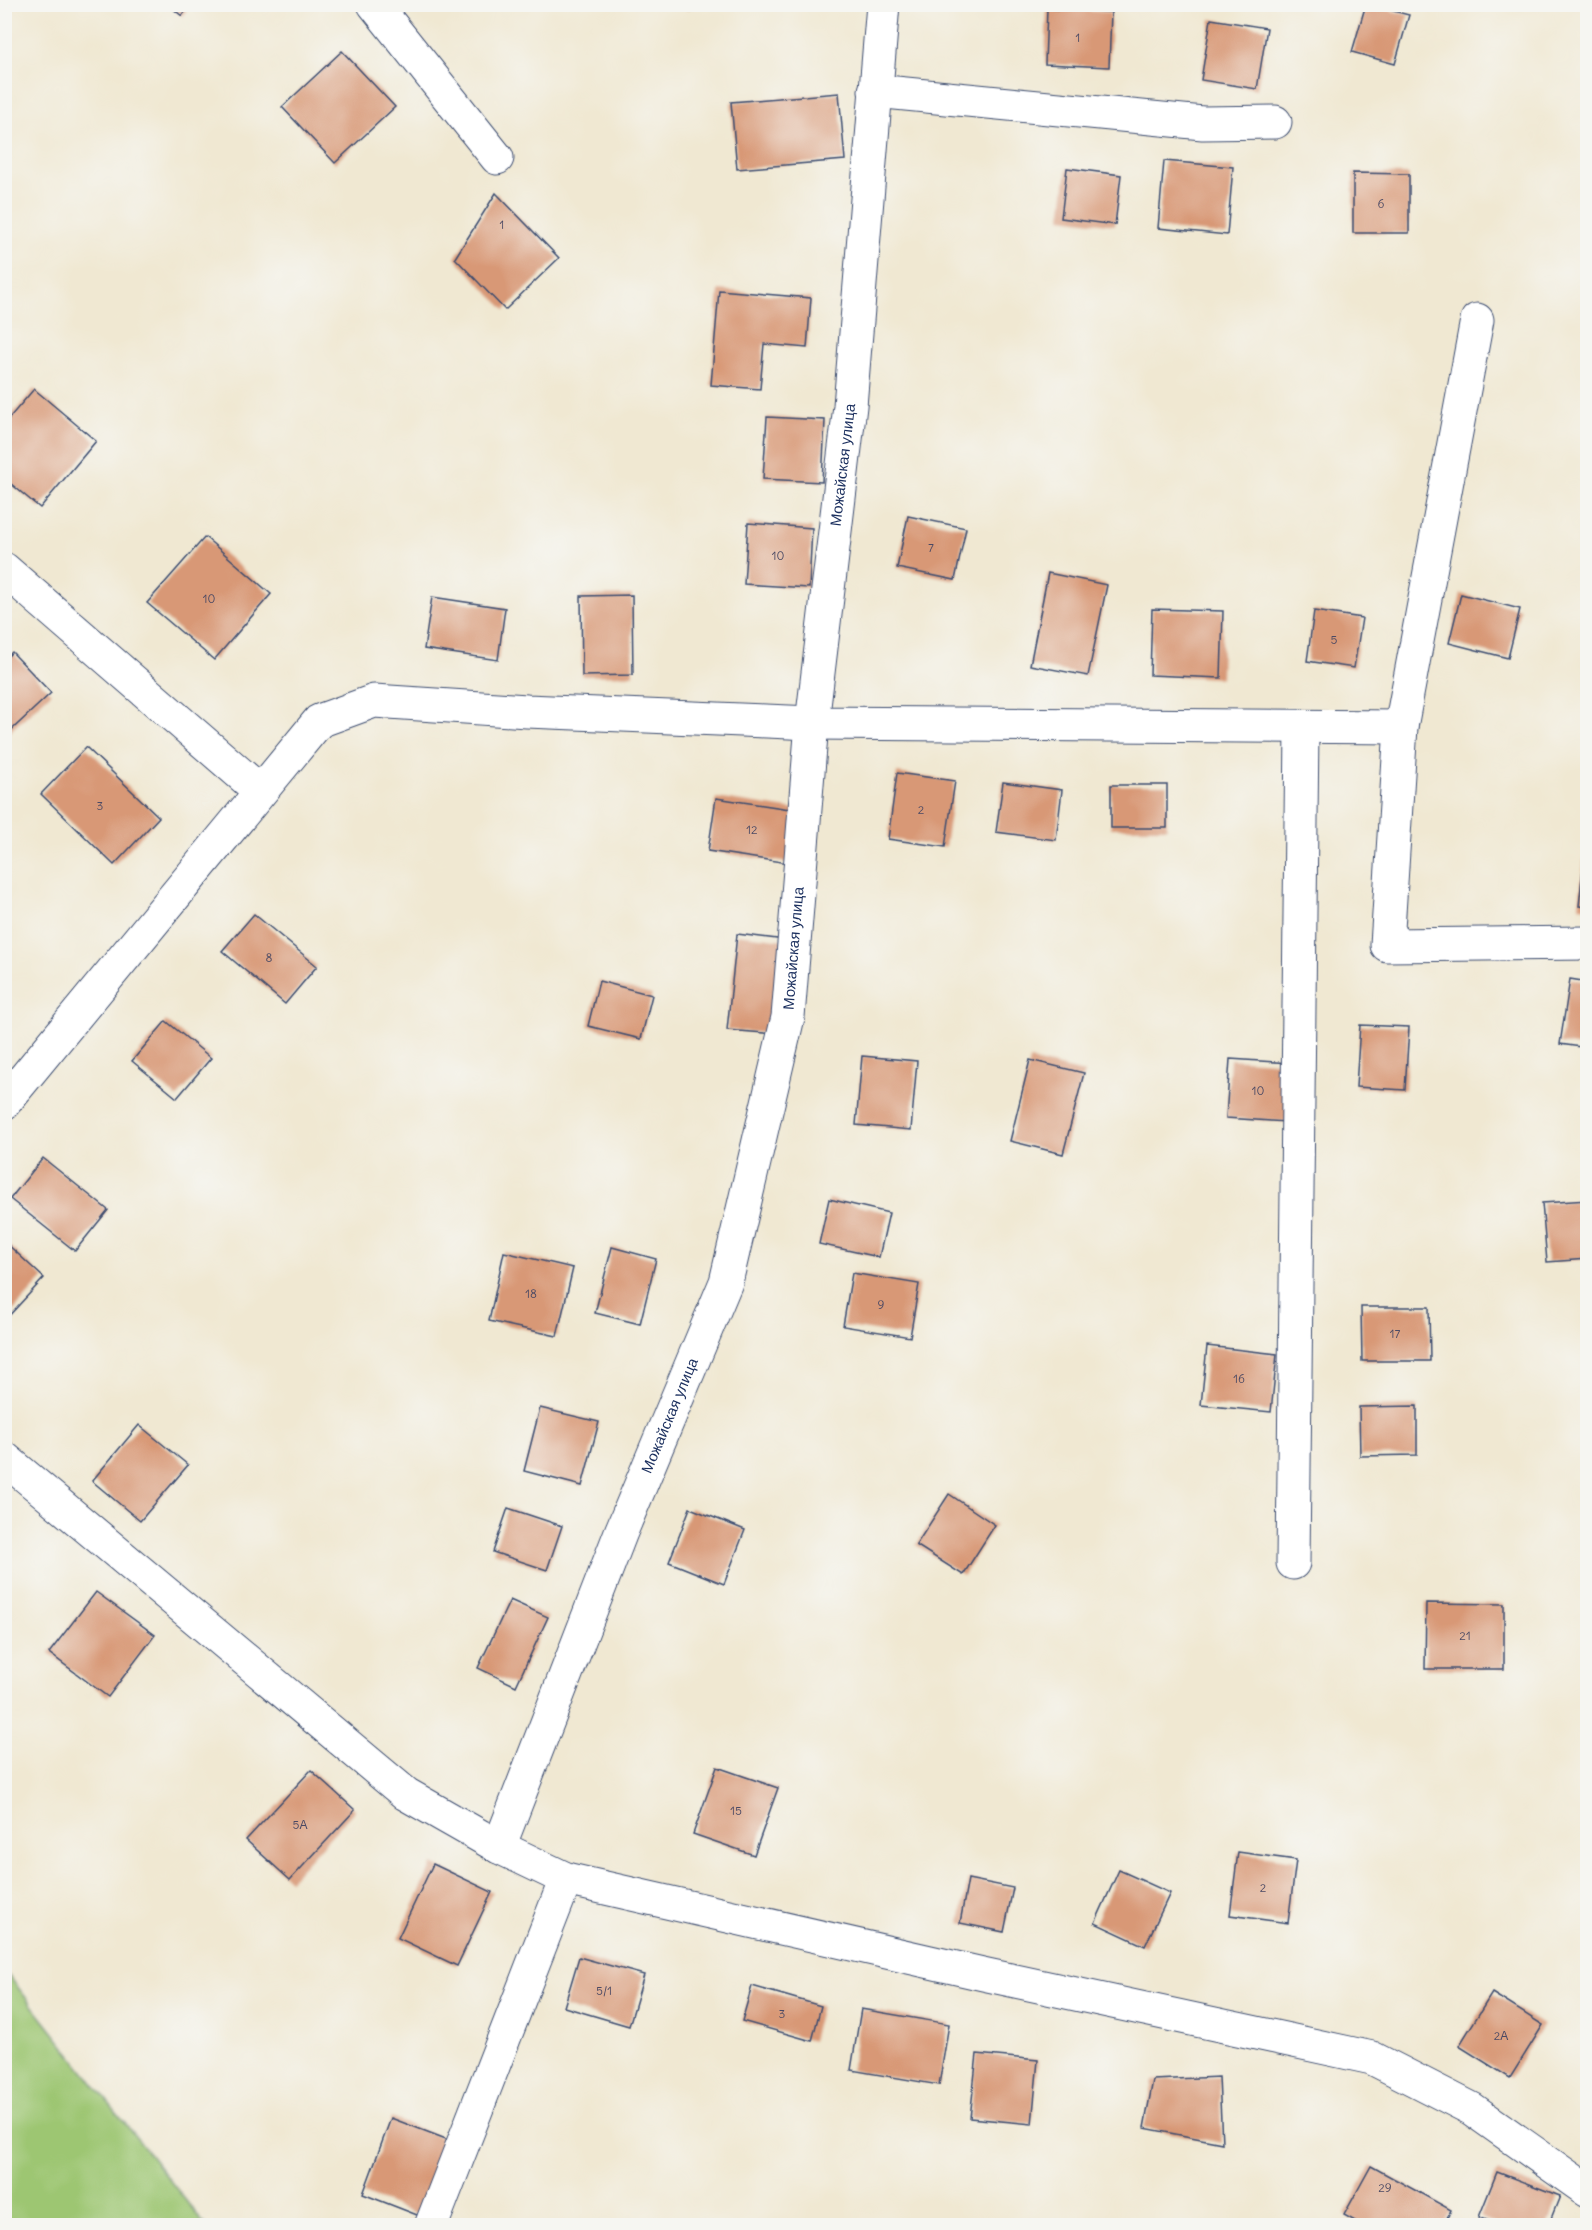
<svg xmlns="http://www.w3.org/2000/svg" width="1592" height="2230" font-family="Delius,sans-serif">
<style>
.grass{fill:#9dc672;stroke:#5c7a68;stroke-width:1.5}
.building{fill:#d89876}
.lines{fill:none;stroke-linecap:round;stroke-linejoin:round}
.street-casing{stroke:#3b4b6f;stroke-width:35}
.street{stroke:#fff;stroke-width:33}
.labels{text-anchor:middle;stroke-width:4.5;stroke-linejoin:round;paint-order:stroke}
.number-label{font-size:12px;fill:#4a4964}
.street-label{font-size:15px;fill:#1b2f5e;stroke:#f6f6f2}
</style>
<rect width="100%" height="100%" fill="#f6f6f2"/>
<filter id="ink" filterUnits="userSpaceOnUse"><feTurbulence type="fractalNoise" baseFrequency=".0167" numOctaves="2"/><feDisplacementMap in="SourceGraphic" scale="12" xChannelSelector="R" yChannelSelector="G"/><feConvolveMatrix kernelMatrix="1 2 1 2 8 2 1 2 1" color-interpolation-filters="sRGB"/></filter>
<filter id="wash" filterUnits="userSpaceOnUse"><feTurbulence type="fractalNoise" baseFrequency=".008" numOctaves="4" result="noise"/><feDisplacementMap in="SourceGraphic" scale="24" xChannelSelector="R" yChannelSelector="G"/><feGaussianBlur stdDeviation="1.35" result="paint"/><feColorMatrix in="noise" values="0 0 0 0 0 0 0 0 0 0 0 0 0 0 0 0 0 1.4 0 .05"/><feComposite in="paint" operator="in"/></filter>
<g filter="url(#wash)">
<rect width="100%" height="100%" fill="#f0e8d2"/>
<path class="grass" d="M 4,1971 L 5,1971 L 205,2225 L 5,2225 Z"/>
<g id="blocks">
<g class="building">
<path d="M 167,4 L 191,4 L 182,16 Z"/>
<path d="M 668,4 L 690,4 L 689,10 Z"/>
<path d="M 1366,4 L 1409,15 L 1395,64 L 1352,52 Z"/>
<path d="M 1047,9 L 1111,12 L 1109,67 L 1045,64 Z"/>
<path d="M 1211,19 L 1267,28 L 1257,89 L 1201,80 Z"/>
<path d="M 342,51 L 395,107 L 335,163 L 282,107 Z"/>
<path d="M 839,93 L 845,160 L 737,169 L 731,102 Z"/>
<path d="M 1164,161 L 1233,167 L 1227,235 L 1158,228 Z"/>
<path d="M 1067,168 L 1121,175 L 1115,225 L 1061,218 Z"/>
<path d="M 1353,173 L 1409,174 L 1409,233 L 1353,233 Z"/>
<path d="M 496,193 L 559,258 L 505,310 L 455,258 Z"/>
<path d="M 719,290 L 811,298 L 807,348 L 764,344 L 760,389 L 711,385 Z"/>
<path d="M 34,389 L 96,441 L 40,508 L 4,478 L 4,424 Z"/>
<path d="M 767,417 L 825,420 L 822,482 L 763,479 Z"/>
<path d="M 908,516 L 966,528 L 955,580 L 897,568 Z"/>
<path d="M 748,523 L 812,528 L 809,588 L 744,584 Z"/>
<path d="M 205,537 L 271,594 L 214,660 L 147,603 Z"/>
<path d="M 1048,573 L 1107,585 L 1088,676 L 1030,665 Z"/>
<path d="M 1461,594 L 1520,609 L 1508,658 L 1449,643 Z"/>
<path d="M 632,595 L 633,675 L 582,676 L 581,596 Z"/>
<path d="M 432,597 L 505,608 L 498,660 L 424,649 Z"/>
<path d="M 1152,609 L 1223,611 L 1221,678 L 1150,675 Z"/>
<path d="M 1314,611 L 1362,618 L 1354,668 L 1307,661 Z"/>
<path d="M 12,652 L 51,693 L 4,737 L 4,660 Z"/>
<path d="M 86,747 L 159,817 L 114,865 L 41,794 Z"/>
<path d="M 897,773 L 955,781 L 945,847 L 888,839 Z"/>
<path d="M 1003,782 L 1062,790 L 1056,840 L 996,832 Z"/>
<rect x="1111" y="785" width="56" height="43"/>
<path d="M 716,798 L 796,810 L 788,863 L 708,851 Z"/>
<path d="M 1585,849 L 1588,849 L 1588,907 L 1579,906 Z"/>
<path d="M 254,914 L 317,966 L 285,1004 L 222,951 Z"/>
<path d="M 737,934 L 785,940 L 776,1034 L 727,1030 Z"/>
<path d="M 1570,979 L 1588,982 L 1588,1048 L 1560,1044 Z"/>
<path d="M 599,981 L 652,995 L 641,1039 L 588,1026 Z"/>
<path d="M 166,1021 L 211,1058 L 177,1098 L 132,1061 Z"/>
<path d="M 1360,1025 L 1409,1027 L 1405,1090 L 1356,1087 Z"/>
<path d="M 862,1056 L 917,1061 L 911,1130 L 856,1125 Z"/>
<path d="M 1230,1059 L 1291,1063 L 1287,1122 L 1226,1118 Z"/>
<path d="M 1030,1060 L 1084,1073 L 1063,1154 L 1010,1141 Z"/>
<path d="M 43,1158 L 108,1210 L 75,1251 L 10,1199 Z"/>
<path d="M 829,1199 L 889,1213 L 879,1257 L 819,1244 Z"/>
<path d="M 1588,1200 L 1588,1259 L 1547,1262 L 1542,1203 Z"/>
<path d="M 4,1241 L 44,1278 L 4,1321 Z"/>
<path d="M 612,1247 L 656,1259 L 640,1324 L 595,1313 Z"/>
<path d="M 504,1252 L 573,1268 L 557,1336 L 489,1321 Z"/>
<path d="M 852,1273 L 919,1284 L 910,1337 L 843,1326 Z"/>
<path d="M 1361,1307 L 1429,1307 L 1430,1361 L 1362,1361 Z"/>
<path d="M 1207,1346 L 1277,1354 L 1271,1412 L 1201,1405 Z"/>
<path d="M 1417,1406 L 1417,1455 L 1360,1456 L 1359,1407 Z"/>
<path d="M 1588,1406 L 1588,1428 L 1586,1428 L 1583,1407 Z"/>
<path d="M 540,1408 L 599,1422 L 582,1486 L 524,1471 Z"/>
<path d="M 139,1425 L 188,1465 L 140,1521 L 92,1481 Z"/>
<path d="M 949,1494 L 995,1525 L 963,1575 L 916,1545 Z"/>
<path d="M 508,1508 L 562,1526 L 547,1570 L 493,1552 Z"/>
<path d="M 690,1508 L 745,1530 L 724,1584 L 669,1562 Z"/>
<path d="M 96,1592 L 155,1635 L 108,1697 L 49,1653 Z"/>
<path d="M 510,1600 L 548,1617 L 516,1686 L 478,1668 Z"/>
<path d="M 1426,1603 L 1504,1604 L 1504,1669 L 1425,1669 Z"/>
<path d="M 717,1767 L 778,1788 L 754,1855 L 693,1834 Z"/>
<path d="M 311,1770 L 355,1810 L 290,1880 L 246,1840 Z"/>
<path d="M 1238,1852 L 1296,1860 L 1288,1923 L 1230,1915 Z"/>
<path d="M 433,1864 L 492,1892 L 457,1966 L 398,1938 Z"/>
<path d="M 1119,1870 L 1170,1893 L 1145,1946 L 1095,1923 Z"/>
<path d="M 968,1879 L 1013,1888 L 1004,1932 L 960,1923 Z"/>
<path d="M 579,1957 L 644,1975 L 629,2026 L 564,2007 Z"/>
<path d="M 752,1986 L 821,2006 L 812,2041 L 742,2021 Z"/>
<path d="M 1492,1993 L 1543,2025 L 1510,2078 L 1459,2046 Z"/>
<path d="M 861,2009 L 949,2024 L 939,2085 L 851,2070 Z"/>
<path d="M 977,2054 L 1038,2060 L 1032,2124 L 970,2118 Z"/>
<path d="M 1219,2077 L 1222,2143 L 1144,2128 L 1153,2080 Z"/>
<path d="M 391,2118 L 459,2144 L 430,2220 L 363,2194 Z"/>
<path d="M 1371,2166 L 1451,2210 L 1443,2226 L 1364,2226 L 1344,2215 Z"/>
<path d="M 1497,2172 L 1560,2196 L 1548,2226 L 1501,2226 L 1479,2217 Z"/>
</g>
</g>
</g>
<g filter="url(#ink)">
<use href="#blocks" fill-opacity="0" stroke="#3b4b6f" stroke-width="1.5"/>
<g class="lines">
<defs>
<g id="street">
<path d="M 374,4 L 497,158"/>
<path d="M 875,91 L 1203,123 L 1275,122"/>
<path d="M 4,569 L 260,791"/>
<path d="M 1401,727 L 1387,945 L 1588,943"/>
<path d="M 4,1103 L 319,721 L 374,701 L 527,711 L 812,723 L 1401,727 L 1477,320"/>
<path d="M 4,1458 L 406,1794 L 499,1847 L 566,1879 L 983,1974 L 1372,2058 L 1472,2109 L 1588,2191"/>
<path d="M 1293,1563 L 1302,728"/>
<path id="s1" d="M 499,1847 L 621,1532 L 726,1282 L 788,1017 L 812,723 L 850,406 L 883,4"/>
<path d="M 431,2226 L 566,1879"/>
</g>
</defs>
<use href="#street" class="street-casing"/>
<use href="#street" class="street"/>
</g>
</g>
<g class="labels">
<g class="number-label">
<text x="1078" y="42">1</text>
<text x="1381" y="208">6</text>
<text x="502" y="229">1</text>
<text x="931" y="552">7</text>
<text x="778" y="560">10</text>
<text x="209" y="603">10</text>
<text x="1334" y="644">5</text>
<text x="100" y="810">3</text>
<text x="921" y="814">2</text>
<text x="752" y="834">12</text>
<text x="269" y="962">8</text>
<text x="1258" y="1095">10</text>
<text x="531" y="1298">18</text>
<text x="881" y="1309">9</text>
<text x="1395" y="1338">17</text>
<text x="1239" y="1383">16</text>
<text x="1465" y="1640">21</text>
<text x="736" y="1815">15</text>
<text x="300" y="1829">5А</text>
<text x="1263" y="1892">2</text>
<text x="604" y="1995">5/1</text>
<text x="782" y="2018">3</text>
<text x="1501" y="2040">2А</text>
<text x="1385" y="2192">29</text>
</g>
<g class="street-label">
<text dy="5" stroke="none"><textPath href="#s1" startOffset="1436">Можайская улица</textPath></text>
<text dy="5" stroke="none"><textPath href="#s1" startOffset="950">Можайская улица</textPath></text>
<text dy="5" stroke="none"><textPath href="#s1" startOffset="464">Можайская улица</textPath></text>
</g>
</g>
<rect width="1592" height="2230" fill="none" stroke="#f6f6f2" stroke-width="24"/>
</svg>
